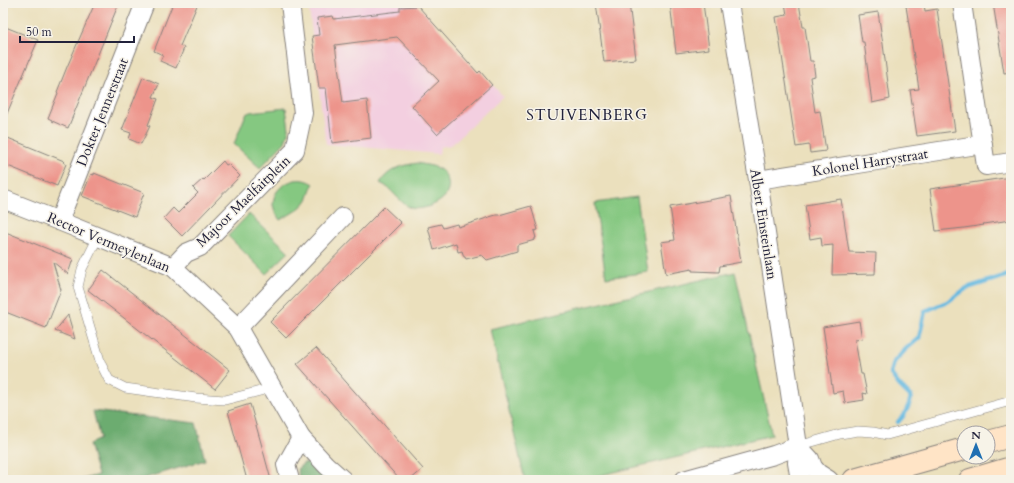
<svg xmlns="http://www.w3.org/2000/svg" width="1014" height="483" font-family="Cardo,serif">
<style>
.built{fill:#f3cfe0}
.green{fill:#85c881;stroke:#54755e}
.forest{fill:#6cac6f;stroke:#476755}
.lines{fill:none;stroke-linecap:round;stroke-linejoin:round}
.stream{stroke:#65b9e1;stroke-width:4.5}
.building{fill:#ed948b}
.service-casing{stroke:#86817c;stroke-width:10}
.minor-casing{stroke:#86817c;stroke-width:20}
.secondary-casing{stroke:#86817c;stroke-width:24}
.service{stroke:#fff;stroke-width:9}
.minor{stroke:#fff;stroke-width:18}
.secondary{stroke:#ffe4c6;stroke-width:22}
.labels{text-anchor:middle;stroke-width:3;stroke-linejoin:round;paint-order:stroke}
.street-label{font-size:14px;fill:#22223b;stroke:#f7f3e8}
.neighbourhood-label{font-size:15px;letter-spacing:1px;fill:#22223b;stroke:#f7f3e8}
</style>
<rect width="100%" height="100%" fill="#f7f3e8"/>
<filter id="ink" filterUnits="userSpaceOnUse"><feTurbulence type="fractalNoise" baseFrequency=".025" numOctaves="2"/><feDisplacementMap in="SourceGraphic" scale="8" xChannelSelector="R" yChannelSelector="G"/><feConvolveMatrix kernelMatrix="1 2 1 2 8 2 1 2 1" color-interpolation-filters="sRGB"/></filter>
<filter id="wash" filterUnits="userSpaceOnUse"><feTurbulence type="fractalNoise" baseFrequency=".012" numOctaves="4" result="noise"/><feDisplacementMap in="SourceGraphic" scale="16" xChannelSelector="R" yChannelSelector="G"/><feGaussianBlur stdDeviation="0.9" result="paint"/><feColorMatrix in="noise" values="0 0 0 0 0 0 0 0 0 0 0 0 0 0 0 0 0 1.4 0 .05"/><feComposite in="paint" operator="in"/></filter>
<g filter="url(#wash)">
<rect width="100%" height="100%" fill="#ebe0bd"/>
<path class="built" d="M 356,3 L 418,3 L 418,6 L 424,12 L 478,73 L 480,71 L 503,96 L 451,145 L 440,147 L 439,154 L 326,144 L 325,137 L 309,9 Z"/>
<g class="green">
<path d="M 286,108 L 289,129 L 285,142 L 260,168 L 234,144 L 246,114 L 250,112 Z"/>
<path d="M 418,163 C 424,165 433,165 439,169 C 442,170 446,175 447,178 C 449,183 449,188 447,193 C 443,203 422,211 412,208 C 399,204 393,188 380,183 C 388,169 403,165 418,163 Z"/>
<path d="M 295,180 C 302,179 308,180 314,184 C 310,188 310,193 308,198 C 302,209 290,214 280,220 C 277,216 274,210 273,205 C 273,191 283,183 295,180 Z"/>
<path d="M 637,197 L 648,272 L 606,278 L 595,203 Z"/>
<path d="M 249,214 L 289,252 L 266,274 L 228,236 Z"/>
<path d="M 735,272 L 772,435 L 580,480 L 525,480 L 490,329 Z"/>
</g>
<g class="forest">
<path d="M 93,411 L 196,423 L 205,460 L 139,480 L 80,480 L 98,475 L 89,444 L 100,439 Z"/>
<path d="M 304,463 L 316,465 L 333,480 L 300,480 L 297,469 Z"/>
</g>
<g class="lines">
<path class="stream" d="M 898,422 C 905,415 909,407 911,397 L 899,385 L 891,374 L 894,362 L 906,349 L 919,338 L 925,311 L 947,302 L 967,288 L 1011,274"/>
</g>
<g id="blocks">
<g class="building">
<path d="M 95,3 L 119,3 L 68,128 L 52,121 L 52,120 L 48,118 L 58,93 L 57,92 L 67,67 Z"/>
<path d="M 173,3 L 198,3 L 180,46 L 184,48 L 176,68 L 160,61 L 163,55 L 154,51 Z"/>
<path d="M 596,3 L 629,3 L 636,59 L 604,62 Z"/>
<path d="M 670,3 L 703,3 L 709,49 L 676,53 Z"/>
<path d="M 785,3 L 799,3 L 803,27 L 805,27 L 810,61 L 813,61 L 815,76 L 810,77 L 815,112 L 820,111 L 826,151 L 810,153 L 809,145 L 796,147 L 776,17 L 787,15 Z"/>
<path d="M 993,3 L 1011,3 L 1011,72 L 1004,73 Z"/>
<path d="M 924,4 L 925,11 L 937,9 L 955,131 L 917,136 L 910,90 L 919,89 L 906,6 Z"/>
<path d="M 418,6 L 478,73 L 480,71 L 492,85 L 437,134 L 412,106 L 439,81 L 397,37 L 335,45 L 343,103 L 367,100 L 371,138 L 332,143 L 326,88 L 319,88 L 312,36 L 319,35 L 317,18 L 333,16 L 334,19 L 400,11 L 400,7 Z"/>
<path d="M 878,12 L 883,44 L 890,99 L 872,103 L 864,42 L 862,42 L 858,15 Z"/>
<path d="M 3,26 L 38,40 L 3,123 Z"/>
<path d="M 143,77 L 159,84 L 153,97 L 158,99 L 148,125 L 150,126 L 141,144 L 129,139 L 131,133 L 122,130 Z"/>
<path d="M 3,136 L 64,161 L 63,162 L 66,164 L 57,186 L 3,164 Z"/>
<path d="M 223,161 L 226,165 L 228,164 L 240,176 L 182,236 L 164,218 L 173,208 L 178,213 L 198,193 L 193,188 L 203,179 L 204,180 Z"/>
<path d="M 94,173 L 144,193 L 135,217 L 82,196 L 91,174 L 94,175 Z"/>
<path d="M 1011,177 L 1011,220 L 983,224 L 984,225 L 964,228 L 936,231 L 930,189 Z"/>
<path d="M 731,196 L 741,262 L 720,266 L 719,272 L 692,271 L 692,269 L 666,274 L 661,242 L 675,240 L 670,207 Z"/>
<path d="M 841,199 L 849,252 L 876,253 L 875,274 L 832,275 L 833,245 L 822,246 L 821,237 L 810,239 L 805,205 Z"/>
<path d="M 531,206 L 538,230 L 534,231 L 536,238 L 535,238 L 535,240 L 517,245 L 517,251 L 487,260 L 482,255 L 466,259 L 465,257 L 464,257 L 462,251 L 458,252 L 456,243 L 434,250 L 428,227 L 441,224 L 443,228 L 457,224 L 458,227 L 484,219 L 486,218 L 496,215 L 499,215 Z"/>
<path d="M 384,207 L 401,223 L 286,338 L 270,322 Z"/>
<path d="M 3,231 L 73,259 L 68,274 L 53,262 L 61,290 L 46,328 L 3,311 Z"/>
<path d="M 103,270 L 230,370 L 215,389 L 88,290 Z"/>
<path d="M 68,315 L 75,339 L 55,331 Z"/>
<path d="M 859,321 L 862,339 L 855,340 L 861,374 L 863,374 L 867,394 L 863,393 L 864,400 L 845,403 L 843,391 L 833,393 L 823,327 Z"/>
<path d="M 316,348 L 423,469 L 410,480 L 400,480 L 297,364 Z"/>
<path d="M 250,404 L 261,443 L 271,480 L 247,480 L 228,411 Z"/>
</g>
</g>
</g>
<g filter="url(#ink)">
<use href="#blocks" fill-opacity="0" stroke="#86817c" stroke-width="1"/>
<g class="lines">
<defs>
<g id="service">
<path d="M 98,237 L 82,269 L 78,287 L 101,364 L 109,380 L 125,388 L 196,398 L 225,400 L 272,388"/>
<path d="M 798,446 L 840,434 L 858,431 L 873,432 L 887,435 L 1011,401"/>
</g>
<g id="minor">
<path d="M 729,3 L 758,180 L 798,446 L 797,463 L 800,480"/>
<path d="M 962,3 L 986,166 L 1011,162"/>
<path d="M 758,180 L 983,144"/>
<path d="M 3,199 L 59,221 L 173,267 L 238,328 L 301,438 L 326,465 L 343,480"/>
<path d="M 59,221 L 145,3"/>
<path d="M 173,267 L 186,253 L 200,247 L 295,150 L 303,113 L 290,3"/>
<path d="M 238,328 L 343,217"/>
<path d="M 798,446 L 810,459 L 813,467 L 818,473 L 829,480"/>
<path d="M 290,480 L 286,465 L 301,438"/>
<path d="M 684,480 L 774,455 L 798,446"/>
</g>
<g id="secondary">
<path d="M 988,442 L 1011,436"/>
<path d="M 854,480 L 964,449"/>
<path d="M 970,480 L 1011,468"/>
</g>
</defs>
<use href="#service" class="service-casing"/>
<use href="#minor" class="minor-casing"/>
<use href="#secondary" class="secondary-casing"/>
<use href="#service" class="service"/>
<use href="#minor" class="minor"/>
<use href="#secondary" class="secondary"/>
</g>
</g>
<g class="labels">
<g class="street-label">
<text transform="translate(102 112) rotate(-68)" y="5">Dokter Jennerstraat</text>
<text transform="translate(870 162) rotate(-9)" y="5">Kolonel Harrystraat</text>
<text transform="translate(243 201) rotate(-44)" y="5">Majoor Maelfaitplein</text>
<text transform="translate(764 224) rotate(81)" y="5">Albert Einsteinlaan</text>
<text transform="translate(109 242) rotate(23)" y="5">Rector Vermeylenlaan</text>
</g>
<g class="neighbourhood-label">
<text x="587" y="120">STUIVENBERG</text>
</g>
</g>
<rect width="1014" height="483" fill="none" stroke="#f7f3e8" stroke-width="16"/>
<g transform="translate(976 445)"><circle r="19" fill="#f7f3e8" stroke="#a29fa3"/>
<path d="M0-3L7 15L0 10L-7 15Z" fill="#1f6fb2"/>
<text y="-6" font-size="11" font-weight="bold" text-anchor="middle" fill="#22223b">N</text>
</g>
<path d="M20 36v6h114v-6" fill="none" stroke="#22223b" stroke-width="2"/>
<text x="26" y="36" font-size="12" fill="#22223b" stroke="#f7f3e8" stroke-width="3" paint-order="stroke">50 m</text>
</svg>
